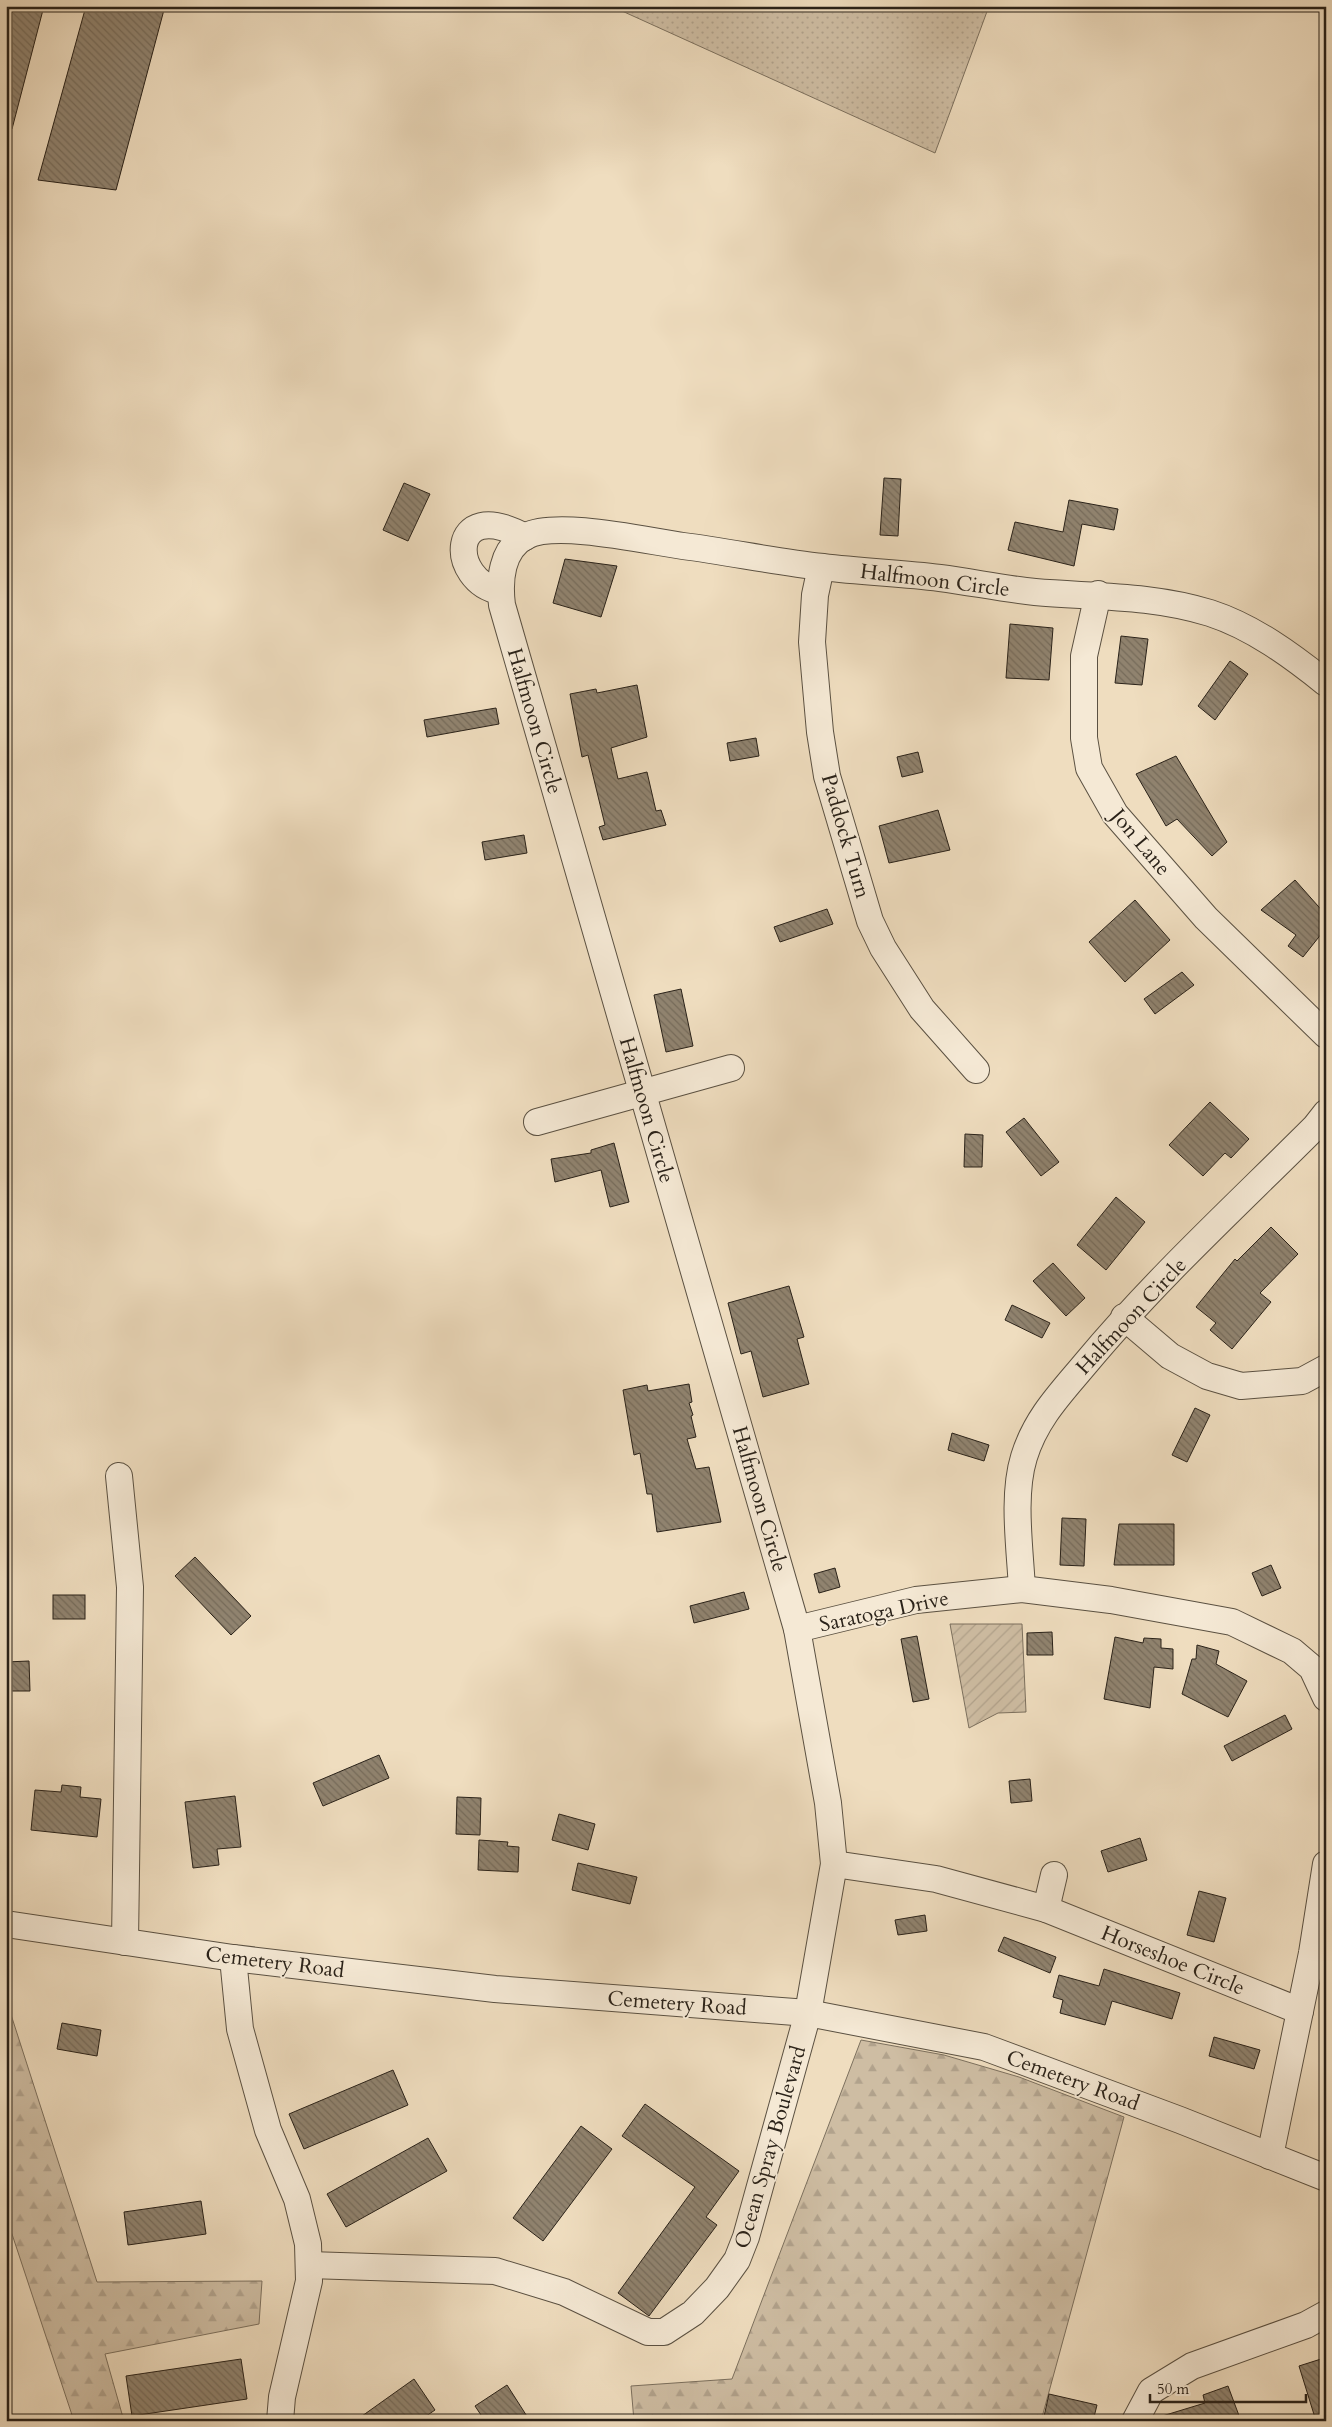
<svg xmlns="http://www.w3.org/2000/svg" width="1332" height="2427" font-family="Cardo,serif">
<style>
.grass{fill:url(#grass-dots);stroke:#7c705e}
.forest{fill:url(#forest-firs);stroke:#7c705e}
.garden{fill:url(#garden-furrows);stroke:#7c705e}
.building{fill:url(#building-back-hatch);stroke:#2a2219}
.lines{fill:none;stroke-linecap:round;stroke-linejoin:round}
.minor-casing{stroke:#5b5142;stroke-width:28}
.minor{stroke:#f5e9d5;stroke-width:26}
.labels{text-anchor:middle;stroke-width:4;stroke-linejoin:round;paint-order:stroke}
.street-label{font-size:21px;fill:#2a2219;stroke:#f5e9d5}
</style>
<defs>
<pattern id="grass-dots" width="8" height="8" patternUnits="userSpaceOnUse" patternTransform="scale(1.25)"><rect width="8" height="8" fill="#cebda3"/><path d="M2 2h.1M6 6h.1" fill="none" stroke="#b1a28c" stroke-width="1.8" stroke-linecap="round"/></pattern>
<pattern id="forest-firs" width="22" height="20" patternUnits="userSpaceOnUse" patternTransform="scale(1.25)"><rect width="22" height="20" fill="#cebda3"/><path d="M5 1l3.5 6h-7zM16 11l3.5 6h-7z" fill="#b1a28c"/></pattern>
<pattern id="garden-furrows" width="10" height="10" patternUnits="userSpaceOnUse" patternTransform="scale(1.25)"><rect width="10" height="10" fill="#cebda3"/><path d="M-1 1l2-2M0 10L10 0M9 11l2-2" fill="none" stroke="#b1a28c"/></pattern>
<pattern id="building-back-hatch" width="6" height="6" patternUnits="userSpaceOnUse" patternTransform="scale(1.25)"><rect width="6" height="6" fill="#90836f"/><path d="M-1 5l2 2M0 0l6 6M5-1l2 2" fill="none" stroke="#766b5a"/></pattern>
</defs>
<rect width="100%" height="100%" fill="#efddbf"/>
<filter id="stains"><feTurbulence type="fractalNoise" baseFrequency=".004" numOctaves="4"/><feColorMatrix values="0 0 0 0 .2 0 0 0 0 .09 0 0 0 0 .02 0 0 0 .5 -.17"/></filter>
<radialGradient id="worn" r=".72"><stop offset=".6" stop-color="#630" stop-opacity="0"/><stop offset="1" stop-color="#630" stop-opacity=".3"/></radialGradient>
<path class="grass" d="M 611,6 L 989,6 L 935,153 Z"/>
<g class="forest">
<path d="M 6,1999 L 97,2282 L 262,2281 L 259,2324 L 105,2354 L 124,2421 L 74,2421 L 6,2216 Z"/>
<path d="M 861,2040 L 944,2055 L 1019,2077 L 1124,2117 L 1041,2421 L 634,2421 L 631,2386 L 732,2379 Z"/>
</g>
<path class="garden" d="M 950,1624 L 1022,1624 L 1026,1712 L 998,1713 L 969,1728 Z"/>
<g class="building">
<path d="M 6,6 L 44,6 L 12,129 L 6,128 Z"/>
<path d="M 86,6 L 165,6 L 116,190 L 38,180 Z"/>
<path d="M 884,478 L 901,479 L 898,536 L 880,535 Z"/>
<path d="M 404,483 L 430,494 L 408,541 L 383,530 Z"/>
<path d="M 1069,500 L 1118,509 L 1114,530 L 1082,524 L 1074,566 L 1008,550 L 1015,522 L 1063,532 Z"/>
<path d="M 565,559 L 617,566 L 601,617 L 553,603 Z"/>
<path d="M 1010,624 L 1053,628 L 1049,680 L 1006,678 Z"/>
<path d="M 1121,636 L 1148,639 L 1142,685 L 1115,683 Z"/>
<path d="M 1230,661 L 1248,674 L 1215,720 L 1198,706 Z"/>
<path d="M 637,685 L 647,737 L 611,748 L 618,779 L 647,772 L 656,811 L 661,810 L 666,825 L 603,840 L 599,827 L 605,825 L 588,755 L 582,757 L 570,694 L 596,689 L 597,693 Z"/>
<path d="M 496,708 L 499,724 L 427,737 L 424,720 Z"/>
<path d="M 756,738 L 759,756 L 730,761 L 727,743 Z"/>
<path d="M 918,752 L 923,772 L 902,777 L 897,757 Z"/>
<path d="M 1176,756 L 1227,842 L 1212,856 L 1177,819 L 1166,826 L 1136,774 Z"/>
<path d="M 938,810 L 950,850 L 889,863 L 879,826 Z"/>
<path d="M 524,835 L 527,853 L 485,860 L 482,842 Z"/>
<path d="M 1295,880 L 1326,915 L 1326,928 L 1303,957 L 1288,946 L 1296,935 L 1261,910 Z"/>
<path d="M 1135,900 L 1170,940 L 1125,982 L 1089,942 Z"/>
<path d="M 827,909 L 833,924 L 780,942 L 774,927 Z"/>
<path d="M 1182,972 L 1194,985 L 1155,1014 L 1144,999 Z"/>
<path d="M 681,989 L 693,1046 L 666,1052 L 654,995 Z"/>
<path d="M 1210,1102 L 1249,1139 L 1231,1158 L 1225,1153 L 1203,1176 L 1169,1145 Z"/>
<path d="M 1024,1118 L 1059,1162 L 1041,1176 L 1006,1132 Z"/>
<path d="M 965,1134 L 983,1135 L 982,1167 L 964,1167 Z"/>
<path d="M 614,1143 L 629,1202 L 610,1207 L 601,1170 L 555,1182 L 551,1159 L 591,1153 L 591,1150 Z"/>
<path d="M 1116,1197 L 1145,1222 L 1106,1270 L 1077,1245 Z"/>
<path d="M 1271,1227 L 1298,1254 L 1260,1293 L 1271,1302 L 1232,1349 L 1210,1330 L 1216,1323 L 1196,1307 L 1235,1259 L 1237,1261 Z"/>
<path d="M 1053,1263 L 1085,1298 L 1066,1316 L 1033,1281 Z"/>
<path d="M 789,1286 L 804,1337 L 797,1339 L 809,1384 L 763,1397 L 751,1351 L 741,1354 L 728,1303 Z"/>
<path d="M 1012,1305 L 1050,1323 L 1042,1338 L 1005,1320 Z"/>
<path d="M 689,1384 L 692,1402 L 689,1403 L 693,1415 L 691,1416 L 696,1437 L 687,1439 L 696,1469 L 709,1467 L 721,1522 L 657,1532 L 652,1494 L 647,1494 L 640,1453 L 634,1455 L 623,1390 L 647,1385 L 648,1391 Z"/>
<path d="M 1195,1408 L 1210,1415 L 1187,1462 L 1172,1455 Z"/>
<path d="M 952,1433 L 989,1445 L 984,1461 L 948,1450 Z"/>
<path d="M 1062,1518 L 1086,1519 L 1084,1566 L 1060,1565 Z"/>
<path d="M 1119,1524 L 1174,1524 L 1174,1565 L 1114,1565 Z"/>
<path d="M 195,1557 L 251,1616 L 231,1635 L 175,1576 Z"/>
<path d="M 1271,1565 L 1281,1588 L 1262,1596 L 1252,1573 Z"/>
<path d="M 835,1568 L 840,1587 L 819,1593 L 814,1574 Z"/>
<path d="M 744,1592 L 749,1609 L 694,1623 L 690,1606 Z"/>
<rect x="53" y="1595" width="32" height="24"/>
<path d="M 1052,1632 L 1053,1655 L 1027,1655 L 1027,1633 Z"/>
<path d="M 917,1636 L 929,1699 L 913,1702 L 901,1639 Z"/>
<path d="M 1115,1637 L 1143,1643 L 1144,1638 L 1161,1639 L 1161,1648 L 1173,1649 L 1173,1669 L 1154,1667 L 1150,1708 L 1104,1699 Z"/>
<path d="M 1197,1645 L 1219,1651 L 1216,1664 L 1247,1681 L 1228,1717 L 1182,1694 L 1192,1659 L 1196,1659 Z"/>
<path d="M 29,1661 L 30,1691 L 6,1691 L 6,1662 Z"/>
<path d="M 1285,1715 L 1292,1729 L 1232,1761 L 1224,1746 Z"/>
<path d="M 379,1755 L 389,1778 L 323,1806 L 313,1783 Z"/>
<path d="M 1030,1779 L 1032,1801 L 1011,1803 L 1009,1781 Z"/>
<path d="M 62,1785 L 81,1787 L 80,1797 L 101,1799 L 97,1837 L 31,1830 L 35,1790 L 61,1792 Z"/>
<path d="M 235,1796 L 241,1847 L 217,1849 L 219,1865 L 193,1868 L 185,1802 Z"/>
<path d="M 457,1797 L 481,1798 L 480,1835 L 456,1834 Z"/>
<path d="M 559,1814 L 595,1824 L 588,1850 L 552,1840 Z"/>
<path d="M 1140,1838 L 1147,1860 L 1108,1872 L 1101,1851 Z"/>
<path d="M 479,1840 L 508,1842 L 507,1846 L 519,1847 L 518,1872 L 478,1870 Z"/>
<path d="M 578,1863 L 637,1877 L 630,1904 L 572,1890 Z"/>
<path d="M 1199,1891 L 1226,1898 L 1214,1942 L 1187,1935 Z"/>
<path d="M 925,1915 L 927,1931 L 898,1935 L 895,1920 Z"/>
<path d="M 1004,1937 L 1056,1957 L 1050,1973 L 998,1951 Z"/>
<path d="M 1104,1969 L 1180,1993 L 1172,2019 L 1112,2001 L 1105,2025 L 1060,2013 L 1063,2000 L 1053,1997 L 1059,1975 L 1099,1986 Z"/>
<path d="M 62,2023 L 101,2030 L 97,2056 L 57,2049 Z"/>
<path d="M 1214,2037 L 1260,2050 L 1254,2069 L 1209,2056 Z"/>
<path d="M 393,2070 L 408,2105 L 304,2149 L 289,2114 Z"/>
<path d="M 645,2104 L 739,2171 L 706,2217 L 717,2225 L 649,2316 L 618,2293 L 695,2187 L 622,2136 Z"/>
<path d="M 581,2126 L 612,2149 L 543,2241 L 513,2218 Z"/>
<path d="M 428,2138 L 447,2171 L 346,2227 L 327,2194 Z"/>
<path d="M 201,2201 L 206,2234 L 128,2245 L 124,2212 Z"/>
<path d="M 241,2359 L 247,2399 L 132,2416 L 126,2376 Z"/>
<path d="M 1321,2359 L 1326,2374 L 1326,2421 L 1316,2421 L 1299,2366 Z"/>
<path d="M 414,2379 L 435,2410 L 419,2421 L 355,2421 Z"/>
<path d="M 507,2385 L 530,2421 L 485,2421 L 475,2406 Z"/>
<path d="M 1228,2386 L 1241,2421 L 1160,2421 L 1159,2417 L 1205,2403 L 1203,2395 Z"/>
<path d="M 1049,2394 L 1097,2405 L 1093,2421 L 1043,2421 Z"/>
</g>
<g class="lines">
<defs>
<g id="minor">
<path d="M 821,567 L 815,595 L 812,642 L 820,732 L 827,776 L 870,921 L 883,948 L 922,1009 L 976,1070"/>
<path d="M 500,591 C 449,582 447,494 525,537"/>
<path d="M 1098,594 L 1084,656 L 1084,738 L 1089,768 L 1115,814 L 1206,918 L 1326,1035"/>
<path d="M 537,1122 L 731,1068"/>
<path d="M 1124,1317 L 1170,1356 L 1207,1376 L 1241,1386 L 1302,1381 L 1326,1368"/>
<path d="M 119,1476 L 130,1587 L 125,1942"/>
<path d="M 1022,1589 C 1020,1548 1012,1496 1024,1457 C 1036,1418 1061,1393 1086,1363 C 1156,1279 1238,1204 1315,1127 L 1326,1113"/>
<path d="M 797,1629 L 916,1600 L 1022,1589 L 1111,1600 L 1232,1622 L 1292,1651 L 1312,1668 L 1326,1698"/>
<path d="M 834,1864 L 936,1879 L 1046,1909 L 1300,2011"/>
<path d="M 1046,1909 L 1054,1875"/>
<path d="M 6,1924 L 233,1958 L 495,1989 L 808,2013 L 984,2047 L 1180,2120 L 1326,2178"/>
<path d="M 233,1958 L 240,2029 L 268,2130 L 297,2199 L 308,2244 L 309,2281 L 282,2397 L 280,2421"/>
<path d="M 1270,2156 L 1312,1953 L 1326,1864"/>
<path d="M 309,2265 L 495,2271 L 564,2292 L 648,2332 L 664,2332 L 693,2313 L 717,2288 L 737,2260 L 746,2237 L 808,2013 L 834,1864 L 828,1803 L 797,1629 L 502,605 C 499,581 501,549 526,536 C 557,520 647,541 683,546 C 730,552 776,562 823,567 C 862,572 901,573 940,578 C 972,582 1003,589 1035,592 C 1094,597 1152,595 1210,613 C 1253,627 1291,655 1326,683"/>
<path d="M 1135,2421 L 1151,2391 L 1192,2366 L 1306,2325 L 1326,2314"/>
</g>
</defs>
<use href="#minor" class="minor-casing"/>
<use href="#minor" class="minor"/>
</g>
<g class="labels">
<g class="street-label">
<text transform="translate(935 580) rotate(7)" y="7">Halfmoon Circle</text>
<text transform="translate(535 721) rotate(74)" y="7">Halfmoon Circle</text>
<text transform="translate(846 836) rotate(74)" y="7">Paddock Turn</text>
<text transform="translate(1141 842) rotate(50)" y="7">Jon Lane</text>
<text transform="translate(647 1110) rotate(74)" y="7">Halfmoon Circle</text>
<text transform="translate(1131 1316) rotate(-47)" y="7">Halfmoon Circle</text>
<text transform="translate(760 1499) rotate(74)" y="7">Halfmoon Circle</text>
<text transform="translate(884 1611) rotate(-12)" y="7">Saratoga Drive</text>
<text transform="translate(1173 1960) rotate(22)" y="7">Horseshoe Circle</text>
<text transform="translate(275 1962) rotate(7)" y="7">Cemetery Road</text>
<text transform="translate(677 2003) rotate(4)" y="7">Cemetery Road</text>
<text transform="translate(1073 2080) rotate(20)" y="7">Cemetery Road</text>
<text transform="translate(770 2147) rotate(-74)" y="7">Ocean Spray Boulevard</text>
</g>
</g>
<rect width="1332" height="2427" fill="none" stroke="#efddbf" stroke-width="25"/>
<rect x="8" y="8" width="1317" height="2412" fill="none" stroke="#2a2219" stroke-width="2.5"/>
<rect x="12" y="12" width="1307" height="2402" fill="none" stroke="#2a2219"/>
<path d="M1150 2394v8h156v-8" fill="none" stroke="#2a2219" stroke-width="2.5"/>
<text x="1157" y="2394" font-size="15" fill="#2a2219" stroke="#f5e9d5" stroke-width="4" paint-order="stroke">50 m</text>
<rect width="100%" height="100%" filter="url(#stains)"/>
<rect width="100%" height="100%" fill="url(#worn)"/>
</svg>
